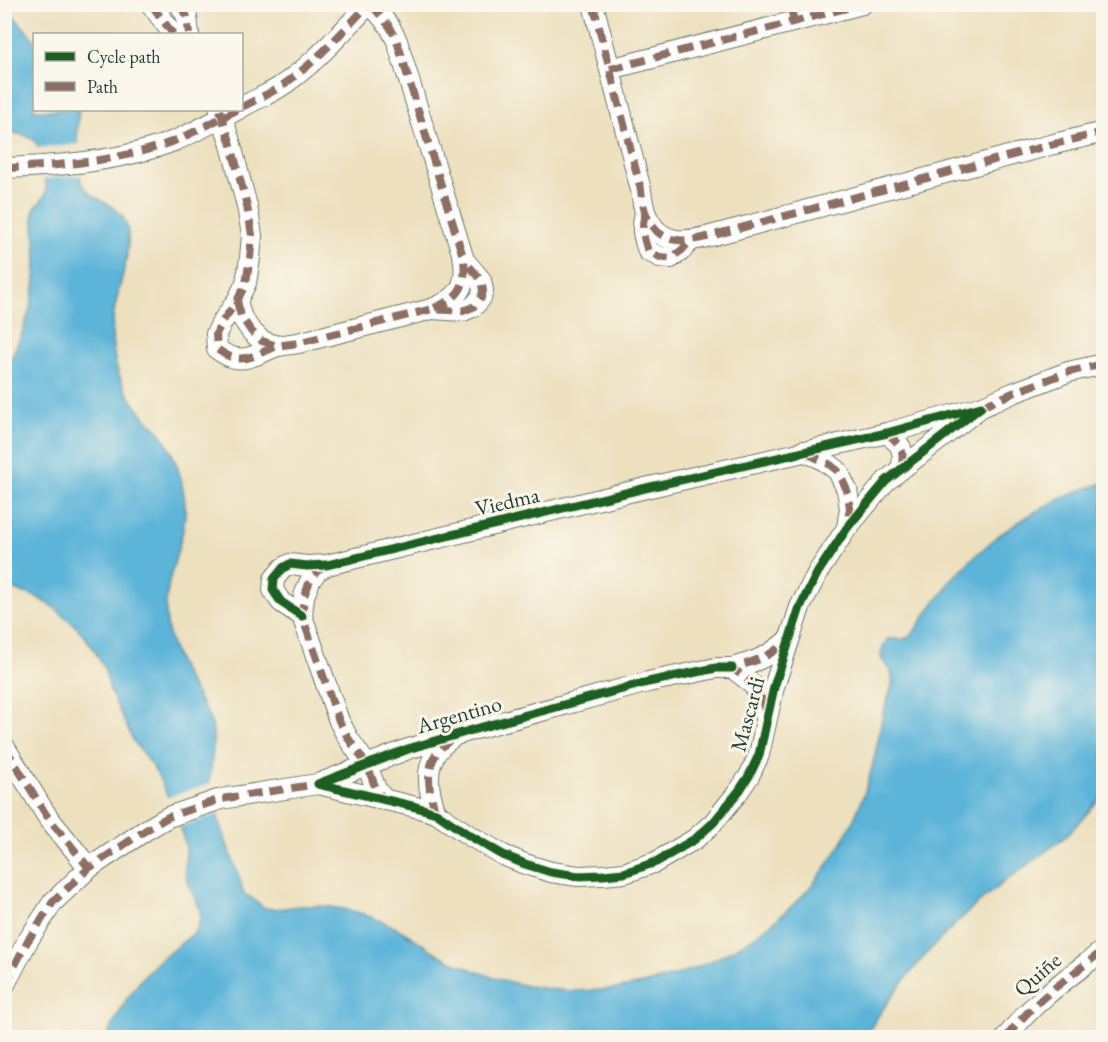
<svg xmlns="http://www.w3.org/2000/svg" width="1108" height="1042" font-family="'EB Garamond',serif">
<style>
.water{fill:#5bb4d9;stroke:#3d7886;stroke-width:1.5}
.pier{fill:#ede0bf}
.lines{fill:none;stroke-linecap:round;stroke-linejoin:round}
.minor-casing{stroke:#677665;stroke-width:22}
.minor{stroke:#fff;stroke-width:20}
.quiet{stroke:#8d6e63;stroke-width:8;stroke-dasharray:15 8;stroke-linecap:butt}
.cycleway-casing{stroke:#fbf7ec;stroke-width:13}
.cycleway{stroke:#1b5e20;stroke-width:9}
.labels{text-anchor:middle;stroke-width:6;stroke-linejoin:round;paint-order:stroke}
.street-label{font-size:22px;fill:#1f3d34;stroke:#fbf7ec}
</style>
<rect width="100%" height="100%" fill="#fbf7ec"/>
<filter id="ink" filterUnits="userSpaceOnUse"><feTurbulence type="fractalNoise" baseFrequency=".0167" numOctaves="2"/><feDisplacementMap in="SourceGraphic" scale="12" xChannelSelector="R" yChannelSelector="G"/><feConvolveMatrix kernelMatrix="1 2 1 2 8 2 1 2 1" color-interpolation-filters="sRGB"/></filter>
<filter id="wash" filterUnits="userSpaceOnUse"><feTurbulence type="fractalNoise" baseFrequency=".008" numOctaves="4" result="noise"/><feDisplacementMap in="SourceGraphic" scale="24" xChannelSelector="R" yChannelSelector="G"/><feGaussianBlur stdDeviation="1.35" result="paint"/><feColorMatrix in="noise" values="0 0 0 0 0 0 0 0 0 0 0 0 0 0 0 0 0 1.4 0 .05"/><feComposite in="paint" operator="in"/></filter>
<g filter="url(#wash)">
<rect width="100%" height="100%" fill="#ede0bf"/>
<path class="water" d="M 4,5 L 34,39 L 34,110 L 79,110 C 77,126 75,173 84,187 C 97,204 122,204 127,227 C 133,255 115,293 113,321 C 111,336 113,351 116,365 C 121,384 132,403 146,418 C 152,424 158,429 163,437 C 174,454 181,474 184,494 C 191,536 164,572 166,613 C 167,644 181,669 196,694 C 201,704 209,715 212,725 C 214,736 213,750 212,760 C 211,769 209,777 210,786 C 215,816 229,849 239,877 C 240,880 243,892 244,894 C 246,896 250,897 252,898 C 256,901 261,907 266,908 C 276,911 291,906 301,906 C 318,905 336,907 353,911 C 366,915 381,920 394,927 C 409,934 423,945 438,954 C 451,961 465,967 478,972 C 592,1016 724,980 806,892 C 834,861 858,819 869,778 C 875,759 878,739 882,719 C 884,708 890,696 892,685 C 896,659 870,669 887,639 L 904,639 L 912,635 L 936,600 L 943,593 L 950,581 L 975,556 L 999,535 L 1033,513 L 1058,500 L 1081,490 L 1103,483 L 1103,794 C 1090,810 1076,828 1060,841 C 1038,858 1015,873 994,890 C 944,930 897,983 865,1037 L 106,1037 L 127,999 L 143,977 L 160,960 L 194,933 L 198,926 L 201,917 L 199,907 L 187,882 L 185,870 L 186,846 L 172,805 L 156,772 L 133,740 L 111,693 L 104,668 L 93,648 L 83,634 L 69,620 L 53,607 L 35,596 L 5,587 L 5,371 C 19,342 33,311 35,278 C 37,256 35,234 33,213 C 35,205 44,201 46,192 C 48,182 39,155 37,144 C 31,134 15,134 5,131 Z"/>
<g class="pier">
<path d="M 81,144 L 83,175 L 41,179 L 35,148 Z"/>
<path d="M 212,783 L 221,813 L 177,828 L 165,798 Z"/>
</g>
</g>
<g filter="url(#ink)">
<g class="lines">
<defs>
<g id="minor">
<path d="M 151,4 L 173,34"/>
<path d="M 180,4 L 187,17 L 189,34"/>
<path d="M 371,4 L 390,27 L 397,41 L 464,260 C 467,289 458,298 432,309"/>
<path d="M 593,4 L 641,190 C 642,198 643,207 646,214 C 662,255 701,238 733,230 L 1050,145 L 1104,132"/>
<path d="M 610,69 L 862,4"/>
<path d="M 242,107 C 253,101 264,96 275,90 C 311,68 340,34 369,4"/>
<path d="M 220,110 L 231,145 L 247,206 L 252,235 L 250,258 L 246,283 L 237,301 L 222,322 L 216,334 L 217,349 C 240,367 253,356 277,346"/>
<path d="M 4,168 C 60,166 122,161 174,141 C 196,132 216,120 237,110"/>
<path d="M 645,213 C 641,228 643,236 648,251 L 660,257 L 671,258 L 682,250 L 690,241"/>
<path d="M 237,301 L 241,316 L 251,331 L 262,341 L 277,346 L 298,343 L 432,309 L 463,311 L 473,307 L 481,298 L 483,291 L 481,280 L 464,260"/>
<path d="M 981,407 L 1013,393 L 1068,372 L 1104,364"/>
<path d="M 887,433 C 902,446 904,448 902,468"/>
<path d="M 803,451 L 820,458 L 829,464 L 838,471 L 847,490 L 850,508 L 847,527"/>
<path d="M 327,565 L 317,571 L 310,581 L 304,596 L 302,616 L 339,721 L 348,738 L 367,765 L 376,789 L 384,800"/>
<path d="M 302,616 L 281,602 L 273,590 L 274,579 L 283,568 L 290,564 L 307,566 L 327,565 L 650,487 L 887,433 L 981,407 L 886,481 L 847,528 L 818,572 L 800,607 L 774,687 L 759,755 L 749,776 L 739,791 L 713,823 L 695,839 L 656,862 L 624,873 L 603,875 L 578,876 L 551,872 L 525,864 L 503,855 L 467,834 L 436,813 L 416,807 L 318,784 L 408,749 L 479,728 L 648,682 L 716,668 L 732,668"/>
<path d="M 766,717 C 760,689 755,684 732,668 C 758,661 768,657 788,640"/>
<path d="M 4,746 L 47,816 L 89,868"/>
<path d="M 436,813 C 429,793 423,768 439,749 C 443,744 449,740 454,736"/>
<path d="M 4,986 L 27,942 L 53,902 L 89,868 L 146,830 L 168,817 L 221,799 L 318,784"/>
<path d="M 1006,1038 C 1032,1002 1069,977 1104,950"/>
</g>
</defs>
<use href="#minor" class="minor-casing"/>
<use href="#minor" class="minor"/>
<g class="quiet">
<path d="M 151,4 L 173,34"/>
<path d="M 180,4 L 187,17 L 189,34"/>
<path d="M 371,4 L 390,27 L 397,41 L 464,260 C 467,289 458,298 432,309"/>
<path d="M 593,4 L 641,190 C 642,198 643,207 646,214 C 662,255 701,238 733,230 L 1050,145 L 1104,132"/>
<path d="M 790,4 L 794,22"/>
<path d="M 610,69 L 862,4"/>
<path d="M 242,107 C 253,101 264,96 275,90 C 311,68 340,34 369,4"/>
<path d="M 220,110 L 231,145 L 247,206 L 252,235 L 250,258 L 246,283 L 237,301 L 222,322 L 216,334 L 217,349 C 240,367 253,356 277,346"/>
<path d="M 4,168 C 60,166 122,161 174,141 C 196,132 216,120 237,110"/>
<path d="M 645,213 C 641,228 643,236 648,251 L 660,257 L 671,258 L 682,250 L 690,241"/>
<path d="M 237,301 L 241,316 L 251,331 L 262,341 L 277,346 L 298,343 L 432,309 L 463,311 L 473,307 L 481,298 L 483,291 L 481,280 L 465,261"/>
<path d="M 981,407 L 1013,393 L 1068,372 L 1104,364"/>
<path d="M 887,433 C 902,446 904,448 902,468"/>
<path d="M 806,453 L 829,464 L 838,471 L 847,490 L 850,508 L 847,524"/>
<path d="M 326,566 L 317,571 L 310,581 L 304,596 L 302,616 L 339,721 L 348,738 L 367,765 L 376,789 L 384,800"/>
<path d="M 765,711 C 760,688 750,681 732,668 C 756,661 767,658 786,642"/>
<path d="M 4,746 L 47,816 L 89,868"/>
<path d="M 436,813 C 429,793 424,770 438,751 C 441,747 446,744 449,741"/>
<path d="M 4,986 L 27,942 L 53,902 L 89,868 L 146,830 L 168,817 L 221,799 L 318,784"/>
<path d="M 1006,1038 C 1032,1002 1069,977 1104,950"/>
</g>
<defs>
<path id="cycleway" d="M 302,616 L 281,602 L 273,590 L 274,579 L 283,568 L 290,564 L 307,566 L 327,565 L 650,487 L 887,433 L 981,407 L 886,481 L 847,528 L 818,572 L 800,607 L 774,687 L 759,755 L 749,776 L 739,791 L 713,823 L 695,839 L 656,862 L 624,873 L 603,875 L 578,876 L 551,872 L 525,864 L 503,855 L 467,834 L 436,813 L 416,807 L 318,784 L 408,749 L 479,728 L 648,682 L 716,668 L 732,668"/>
</defs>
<use href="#cycleway" class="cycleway-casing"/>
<use href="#cycleway" class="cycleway"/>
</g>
</g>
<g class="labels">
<g class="street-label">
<text transform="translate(507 501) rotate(-13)" y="8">Viedma</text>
<text transform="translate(459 714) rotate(-16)" y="8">Argentino</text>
<text transform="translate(747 714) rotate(-75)" y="8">Mascardi</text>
<text transform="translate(1037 974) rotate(-41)" y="8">Quiñe</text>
</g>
</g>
<rect width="1108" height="1042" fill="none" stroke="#fbf7ec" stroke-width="24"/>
<rect x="33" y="33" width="210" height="78" fill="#fbf7ec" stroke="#a3ada2" stroke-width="1.5"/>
<rect x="45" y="52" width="30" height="9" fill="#1b5e20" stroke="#a3ada2" stroke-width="1.5"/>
<text x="87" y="63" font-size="18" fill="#1f3d34">Cycle path</text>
<rect x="45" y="82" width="30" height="9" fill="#8d6e63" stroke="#a3ada2" stroke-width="1.5"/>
<text x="87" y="93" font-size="18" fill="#1f3d34">Path</text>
</svg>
